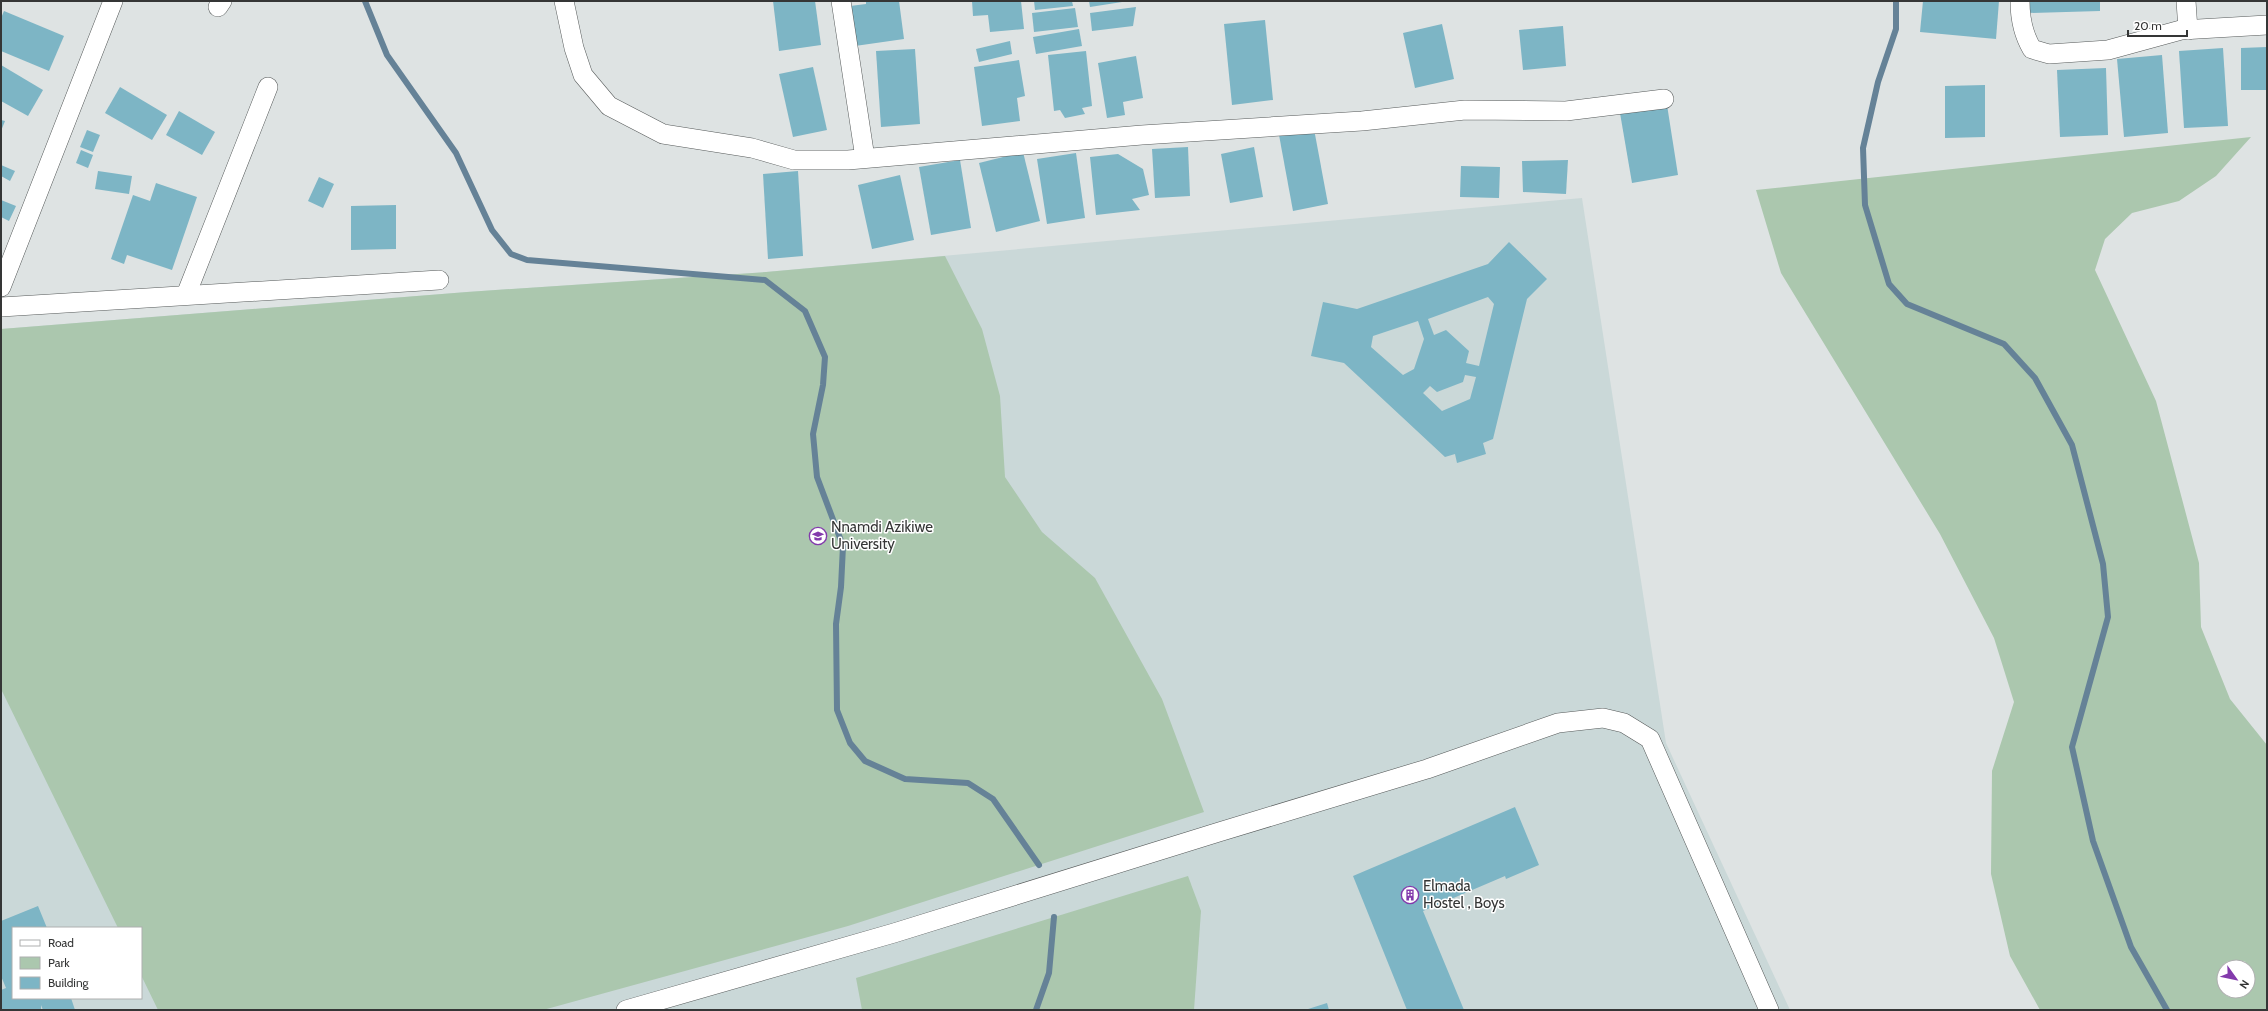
<svg xmlns="http://www.w3.org/2000/svg" width="2268" height="1011" font-family="Cabin,sans-serif">
<style>
.built{fill:#cad8d8;fill-rule:evenodd}
.green{fill:#abc7ae;fill-rule:evenodd}
.lines{fill:none;stroke-linecap:round;stroke-linejoin:round}
.stream{stroke:#658297;stroke-width:6}
.building{fill:#7db5c5;fill-rule:evenodd}
.minor-casing{stroke:#565a5a;stroke-width:20}
.minor{stroke:#fff;stroke-width:19}
.labels{text-anchor:middle;stroke-width:3;stroke-linejoin:round;paint-order:stroke}
.poi-label{font-size:15px;fill:#353636;stroke:#fff;text-anchor:start}
</style>
<rect width="100%" height="100%" fill="#dee3e3"/>
<path class="built" d="M 1582,198 L 1666,743 L 1790,1010 L 1,1010 L 1,329 L 467,292 L 766,272 ZM 13,928 L 141,928 L 141,998 L 13,998 Z"/>
<g class="green">
<path d="M 2251,137 L 2216,176 L 2179,201 L 2132,213 L 2105,239 L 2095,270 L 2156,401 L 2199,563 L 2201,627 L 2230,699 L 2267,745 L 2267,1010 L 2040,1010 L 2010,956 L 1991,874 L 1992,771 L 2014,702 L 1994,638 L 1940,534 L 1781,273 L 1756,190 ZM 2224,967 L 2248,967 L 2248,991 L 2224,991 Z"/>
<path d="M 945,256 L 982,329 L 1000,396 L 1005,477 L 1042,532 L 1095,578 L 1162,699 L 1204,812 L 848,926 L 543,1010 L 158,1010 L 141,975 L 141,928 L 118,928 L 1,689 L 1,329 L 467,292 L 766,272 Z"/>
<path d="M 1188,876 L 1201,911 L 1194,1010 L 862,1010 L 856,978 Z"/>
</g>
<g class="lines">
<g class="stream">
<path d="M 365,1 L 387,55 L 456,153 L 492,230 L 511,254 L 527,260 L 765,280 L 805,311 L 825,357 L 823,385 L 813,434 L 817,477 L 843,546 L 841,587 L 836,624 L 837,710 L 850,743 L 865,761 L 905,779 L 968,783 L 993,799 L 1039,865"/>
<path d="M 1896,1 L 1896,29 L 1878,82 L 1863,148 L 1865,205 L 1889,284 L 1907,304 L 2004,344 L 2035,378 L 2072,445 L 2103,564 L 2108,617 L 2072,747 L 2093,841 L 2131,947 L 2167,1010"/>
<path d="M 1036,1010 L 1049,973 L 1054,917"/>
</g>
</g>
<g class="building">
<path d="M 773,1 L 815,1 L 821,45 L 779,51 Z"/>
<path d="M 866,1 L 899,1 L 904,39 L 855,46 L 850,6 L 866,4 Z"/>
<path d="M 972,1 L 1021,1 L 1024,29 L 990,32 L 988,15 L 973,16 Z"/>
<path d="M 1034,1 L 1072,1 L 1073,6 L 1035,10 Z"/>
<path d="M 1089,1 L 1122,1 L 1122,2 L 1090,7 Z"/>
<path d="M 1923,1 L 1999,1 L 1996,39 L 1920,32 Z"/>
<path d="M 2028,1 L 2100,1 L 2100,11 L 2029,13 Z"/>
<path d="M 1136,7 L 1133,26 L 1092,31 L 1090,13 Z"/>
<path d="M 1075,8 L 1078,27 L 1034,32 L 1032,13 Z"/>
<path d="M 4,11 L 64,36 L 49,71 L 1,51 L 1,18 Z"/>
<path d="M 1265,20 L 1273,100 L 1232,105 L 1224,24 Z"/>
<path d="M 1442,24 L 1454,79 L 1415,88 L 1403,33 Z"/>
<path d="M 1563,26 L 1566,66 L 1523,70 L 1519,30 Z"/>
<path d="M 1079,29 L 1082,46 L 1036,54 L 1033,37 Z"/>
<path d="M 1010,41 L 1012,54 L 979,62 L 976,49 Z"/>
<path d="M 2267,47 L 2267,90 L 2241,90 L 2241,48 Z"/>
<path d="M 2223,48 L 2228,126 L 2184,128 L 2179,51 Z"/>
<path d="M 915,49 L 920,124 L 881,127 L 876,51 Z"/>
<path d="M 1086,51 L 1092,106 L 1082,108 L 1085,114 L 1065,118 L 1060,110 L 1054,111 L 1048,55 Z"/>
<path d="M 2162,55 L 2168,133 L 2124,137 L 2117,59 Z"/>
<path d="M 1136,56 L 1143,98 L 1123,102 L 1125,115 L 1107,118 L 1098,63 Z"/>
<path d="M 1019,60 L 1025,96 L 1017,98 L 1020,121 L 982,126 L 974,67 Z"/>
<path d="M 1,65 L 43,90 L 28,116 L 1,101 Z"/>
<path d="M 813,67 L 827,130 L 793,137 L 779,74 Z"/>
<path d="M 2106,68 L 2108,135 L 2060,137 L 2057,70 Z"/>
<path d="M 1985,85 L 1985,137 L 1945,138 L 1945,86 Z"/>
<path d="M 120,87 L 167,115 L 152,140 L 105,113 Z"/>
<path d="M 1667,105 L 1678,175 L 1632,183 L 1620,113 Z"/>
<path d="M 179,111 L 215,132 L 202,155 L 166,135 Z"/>
<path d="M 1,120 L 5,121 L 1,131 Z"/>
<path d="M 1314,129 L 1328,204 L 1293,211 L 1279,135 Z"/>
<path d="M 87,130 L 100,135 L 93,152 L 80,147 Z"/>
<path d="M 1188,147 L 1190,196 L 1155,198 L 1152,149 Z"/>
<path d="M 1254,147 L 1263,197 L 1230,203 L 1221,154 Z"/>
<path d="M 81,150 L 93,155 L 88,168 L 76,163 Z"/>
<path d="M 1023,152 L 1040,221 L 996,232 L 979,163 Z"/>
<path d="M 1076,153 L 1085,218 L 1047,224 L 1037,159 Z"/>
<path d="M 1118,154 L 1143,169 L 1149,195 L 1132,199 L 1140,210 L 1096,215 L 1090,157 Z"/>
<path d="M 960,160 L 971,228 L 931,235 L 919,167 Z"/>
<path d="M 1568,160 L 1566,194 L 1523,192 L 1522,161 Z"/>
<path d="M 1,165 L 15,171 L 10,181 L 1,176 Z"/>
<path d="M 1461,166 L 1500,167 L 1499,198 L 1460,197 Z"/>
<path d="M 98,171 L 132,176 L 129,194 L 95,189 Z"/>
<path d="M 798,171 L 803,256 L 768,259 L 763,174 Z"/>
<path d="M 900,175 L 914,240 L 872,249 L 858,185 Z"/>
<path d="M 319,177 L 334,184 L 323,208 L 308,201 Z"/>
<path d="M 156,183 L 197,197 L 172,270 L 127,255 L 124,264 L 111,259 L 133,195 L 150,201 Z"/>
<path d="M 1,200 L 16,206 L 9,221 L 1,217 Z"/>
<path d="M 396,205 L 396,249 L 351,250 L 351,206 Z"/>
<path d="M 1509,242 L 1547,279 L 1527,299 L 1493,439 L 1483,443 L 1486,454 L 1457,463 L 1455,454 L 1445,457 L 1344,363 L 1311,356 L 1323,302 L 1357,309 L 1488,264 ZM 1488,297 L 1494,304 L 1479,366 L 1466,363 L 1469,351 L 1446,330 L 1434,335 L 1428,319 ZM 1418,321 L 1424,339 L 1414,369 L 1403,375 L 1371,347 L 1373,336 ZM 1465,375 L 1476,377 L 1470,399 L 1442,411 L 1423,393 L 1430,386 L 1437,392 L 1463,382 Z"/>
<path d="M 1515,807 L 1539,865 L 1506,879 L 1505,876 L 1423,911 L 1464,1010 L 1407,1010 L 1353,876 Z"/>
<path d="M 38,906 L 47,928 L 13,928 L 13,998 L 71,998 L 75,1010 L 43,1010 L 41,1005 L 41,1010 L 1,1010 L 1,990 L 6,988 L 1,976 L 1,921 Z"/>
<path d="M 1327,1003 L 1329,1010 L 1305,1010 Z"/>
</g>
<g class="lines">
<defs>
<g id="minor">
<path d="M 564,1 L 574,48 L 583,75 L 609,106 L 663,134 L 752,148 L 794,160 L 848,160 L 1142,135 L 1362,121 L 1465,110 L 1566,111 L 1664,99"/>
<path d="M 841,1 L 865,158"/>
<path d="M 2020,1 C 2020,19 2023,34 2032,49 L 2049,54 L 2108,50 L 2181,30 L 2267,25"/>
<path d="M 2186,1 L 2188,30"/>
<path d="M 218,7 L 222,1"/>
<path d="M 1,287 L 113,1"/>
<path d="M 186,295 L 268,87"/>
<path d="M 1,307 L 439,280"/>
<path d="M 626,1010 L 894,933 L 1219,832 L 1427,769 L 1558,723 L 1603,718 L 1624,723 L 1650,739 L 1769,1010"/>
</g>
</defs>
<use href="#minor" class="minor-casing"/>
<use href="#minor" class="minor"/>
</g>
<defs>
<symbol id="university-ring" viewBox="-11 -11 22 22"><circle r="9.5" fill="#fff" stroke="#833aac" stroke-width="1.5"/><path d="M0-5L7-2L0 1L-7-2ZM-4 1L0 2.5L4 1V4Q0 6-4 4Z" fill="#833aac"/></symbol>
<symbol id="building-ring" viewBox="-11 -11 22 22"><circle r="9.5" fill="#fff" stroke="#833aac" stroke-width="1.5"/><path d="M-4-6H4V6H1V3H-1V6H-4ZM-2.5-4.3h1.7v1.8h-1.7ZM.8-4.3h1.7v1.8H.8ZM-2.5-1h1.7V.8h-1.7ZM.8-1h1.7V.8H.8Z" fill="#833aac"/></symbol>
</defs>
<g fill-rule="evenodd">
<use href="#university-ring" x="808" y="526" width="20" height="20"/>
<use href="#building-ring" x="1400" y="885" width="20" height="20"/>
</g>
<g class="labels">
<g class="poi-label">
<text x="831" y="532">Nnamdi Azikiwe<tspan x="831" dy="17">University</tspan></text>
<text x="1423" y="891">Elmada<tspan x="1423" dy="17">Hostel , Boys</tspan></text>
</g>
</g>
<rect width="2268" height="1011" fill="none" stroke="#353636" stroke-width="4"/>
<rect x="12" y="927" width="130" height="72" fill="#ffffff" stroke="#aeafaf"/>
<rect x="20" y="940" width="20" height="6" fill="#ffffff" stroke="#aeafaf"/>
<text x="48" y="947" font-size="12" fill="#353636">Road</text>
<rect x="20" y="957" width="20" height="12" fill="#abc7ae" stroke="#aeafaf"/>
<text x="48" y="967" font-size="12" fill="#353636">Park</text>
<rect x="20" y="977" width="20" height="12" fill="#7db5c5" stroke="#aeafaf"/>
<text x="48" y="987" font-size="12" fill="#353636">Building</text>
<g transform="translate(2236 979) rotate(123)"><circle r="19" fill="#ffffff" stroke="#aeafaf"/>
<path d="M0-3L7 15L0 10L-7 15Z" fill="#833aac"/>
<text y="-6" font-size="11" font-weight="bold" text-anchor="middle" fill="#353636">N</text>
</g>
<path d="M2128 30v6h59v-6" fill="none" stroke="#353636" stroke-width="2"/>
<text x="2134" y="30" font-size="12" fill="#353636" stroke="#ffffff" stroke-width="3" paint-order="stroke">20 m</text>
</svg>
